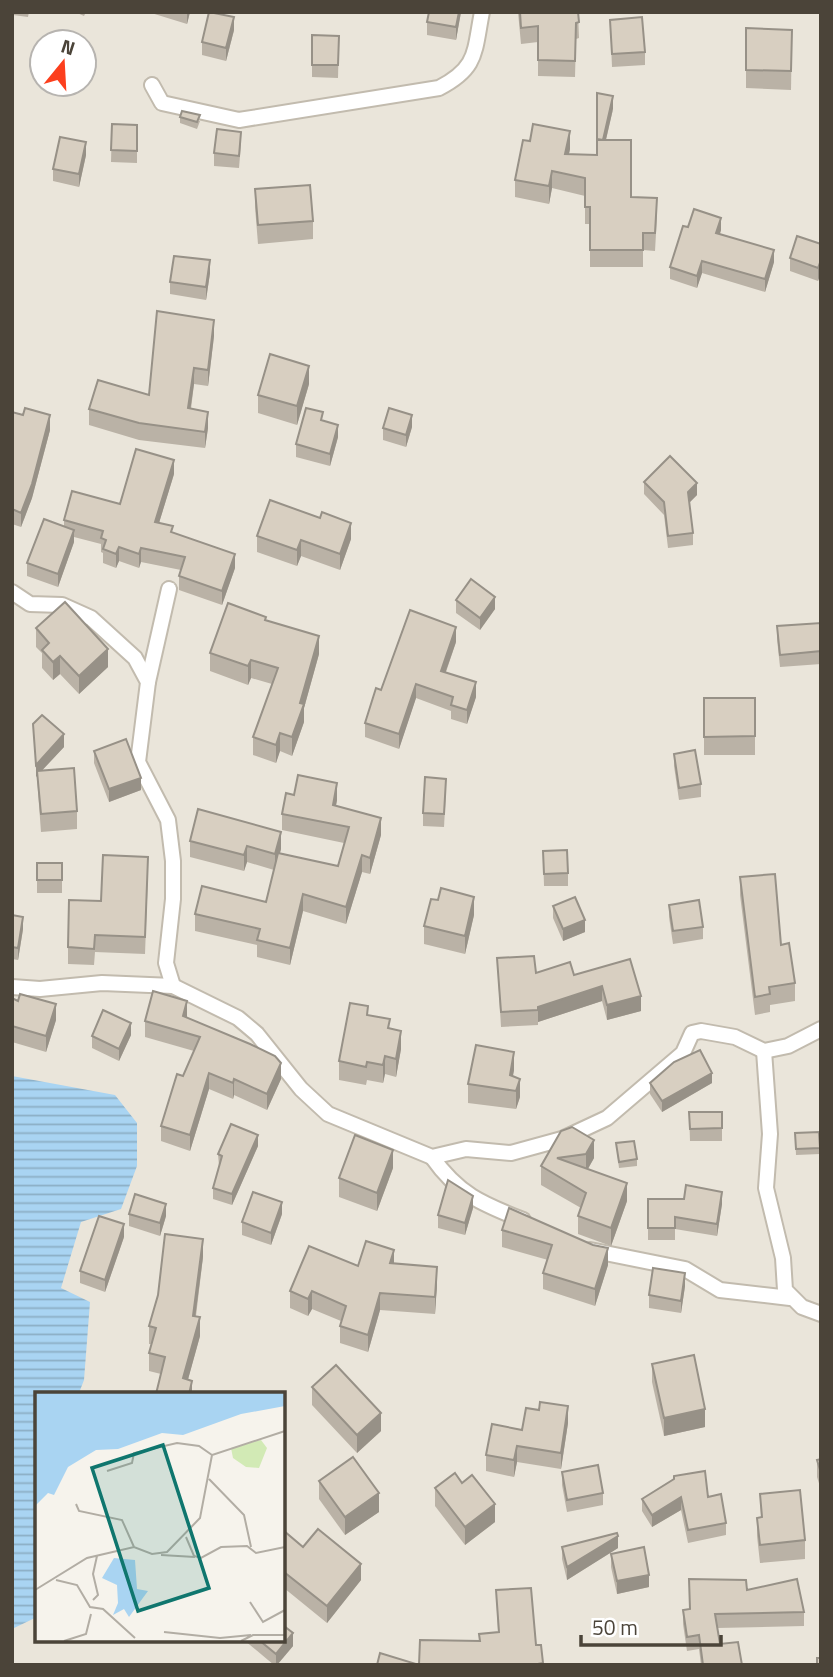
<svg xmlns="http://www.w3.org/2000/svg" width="833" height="1677" font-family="'Titillium Web',sans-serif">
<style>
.residential{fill:#eae5da;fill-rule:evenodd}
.water{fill:url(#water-rules)}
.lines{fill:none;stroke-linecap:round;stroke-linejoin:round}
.street-casing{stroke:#c2bbae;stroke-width:18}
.street{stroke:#fff;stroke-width:14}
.wall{fill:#bab2a6}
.shaded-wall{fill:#979187}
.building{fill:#d8cfc1;stroke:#979187;stroke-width:2}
.inset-road{fill:none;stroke:#b2ada4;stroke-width:2}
.view{fill:#0f766e;fill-opacity:0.15;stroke:#0f766e;stroke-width:3.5}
.inset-edge{fill:none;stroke:#4b4439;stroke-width:3.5}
</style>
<defs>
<pattern id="water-rules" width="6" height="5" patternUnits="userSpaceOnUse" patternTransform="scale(1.75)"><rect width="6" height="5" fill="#a9d4f2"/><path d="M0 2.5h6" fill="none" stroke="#8caec5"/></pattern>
</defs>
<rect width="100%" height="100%" fill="#f6f3ec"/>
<path class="residential" d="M 12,12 L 821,12 L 821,1665 L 12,1665 ZM 42,42 L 84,42 L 84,84 L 42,84 ZM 37,1394 L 284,1394 L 284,1640 L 37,1640 Z"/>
<path class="water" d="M 12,1076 L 115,1095 L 137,1123 L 137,1166 L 121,1209 L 81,1222 L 61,1288 L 90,1302 L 84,1380 L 79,1393 L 37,1394 L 37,1617 L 12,1629 Z"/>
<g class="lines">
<defs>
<g id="street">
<path d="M 152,85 L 162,103 L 239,120 L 439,88 C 478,68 474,52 482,12"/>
<path d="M 12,592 L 30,604 L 62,605 L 91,618 L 135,658 L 148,682 L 138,762 L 168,820 L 173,861 L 173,899 L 166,963 L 173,986"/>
<path d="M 148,682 L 169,589"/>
<path d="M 12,987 L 40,989 L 102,983 L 173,986 L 238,1018 L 257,1034 L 301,1089 L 328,1114 L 432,1157 L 466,1149 L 511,1153 L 562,1139 L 607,1118 L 683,1053 L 692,1033 L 701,1031 L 735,1037 L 764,1051 L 788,1046 L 821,1029"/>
<path d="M 764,1051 L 770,1134 L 766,1188 L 783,1258 L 785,1290 L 802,1307 L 821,1314"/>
<path d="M 432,1157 C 458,1194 482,1204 523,1220"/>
<path d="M 590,1250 L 685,1269 L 720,1290 L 790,1298"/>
</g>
</defs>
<use href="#street" class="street-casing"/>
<use href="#street" class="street"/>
</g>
<g class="wall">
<path d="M 13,12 L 29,12 L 28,17 L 13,15 Z"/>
<path d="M 75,12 L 86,12 L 84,16 Z"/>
<path d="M 148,12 L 190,12 L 187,24 Z"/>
<path d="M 461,12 L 456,40 L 427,35 L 427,22 Z"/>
<path d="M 518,12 L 578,12 L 579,38 L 576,39 L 575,77 L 538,76 L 538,42 L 521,44 Z"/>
<path d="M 610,20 L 645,52 L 645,65 L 612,67 Z"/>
<path d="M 746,28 L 792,30 L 791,90 L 746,88 Z"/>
<path d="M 234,30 L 226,61 L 202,55 L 202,42 Z"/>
<path d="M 312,35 L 339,36 L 338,78 L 312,77 Z"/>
<path d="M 613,109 L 606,140 L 631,197 L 657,216 L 655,251 L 643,250 L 643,267 L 590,267 L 590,224 L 585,224 L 585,196 L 552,188 L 549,204 L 515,197 L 515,180 L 530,141 L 570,149 L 569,154 L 597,155 Z"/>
<path d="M 180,117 L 200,121 L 197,129 L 180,123 Z"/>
<path d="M 112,124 L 137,125 L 137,163 L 111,162 Z"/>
<path d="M 241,144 L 239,168 L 214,166 L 214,153 Z"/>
<path d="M 86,155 L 79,187 L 53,181 L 53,169 Z"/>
<path d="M 255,189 L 313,221 L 313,239 L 258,244 L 255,207 Z"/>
<path d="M 688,227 L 721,230 L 720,234 L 774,262 L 765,292 L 702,273 L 697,288 L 670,279 L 670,267 Z"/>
<path d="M 821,244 L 821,272 L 818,281 L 790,271 L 790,258 Z"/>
<path d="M 210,273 L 206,300 L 170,294 L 170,282 Z"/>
<path d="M 214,336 L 208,386 L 194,384 L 191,409 L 208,428 L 205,448 L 139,440 L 89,425 L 89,409 L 149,395 Z"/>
<path d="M 309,384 L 297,425 L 258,413 L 258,395 Z"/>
<path d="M 12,412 L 50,430 L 32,498 L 21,527 L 12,524 Z"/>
<path d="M 323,420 L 338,437 L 330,466 L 296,457 L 296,444 Z"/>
<path d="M 412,427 L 406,447 L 383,440 L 383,428 Z"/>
<path d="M 174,474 L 159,523 L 173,533 L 235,568 L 222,605 L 179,590 L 179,576 L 181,570 L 141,562 L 139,568 L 119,561 L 116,568 L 103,563 L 103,553 L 101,552 L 101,544 L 74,537 L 74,542 L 58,587 L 27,576 L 27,563 L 64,526 L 64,520 L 120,504 Z"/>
<path d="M 644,482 L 697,495 L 689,503 L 693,533 L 693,545 L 668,548 L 664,515 L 644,494 Z"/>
<path d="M 257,536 L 351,539 L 340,570 L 301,556 L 297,566 L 257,552 Z"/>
<path d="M 456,600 L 495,609 L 480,630 L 456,613 Z"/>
<path d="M 266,621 L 319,654 L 304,708 L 304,722 L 292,756 L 280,751 L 276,763 L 253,755 L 253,737 L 272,684 L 251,678 L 248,685 L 210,671 L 210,653 Z"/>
<path d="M 821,623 L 821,664 L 780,667 L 777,639 L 777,626 Z"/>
<path d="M 36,628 L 108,667 L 79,694 L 60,674 L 53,680 L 42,668 L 42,653 L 36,647 Z"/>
<path d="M 456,642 L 446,672 L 476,697 L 467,724 L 451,719 L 451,711 L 416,698 L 399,749 L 365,737 L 365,723 L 381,690 Z"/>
<rect x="704" y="698" width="51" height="57"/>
<path d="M 33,724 L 64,747 L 42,770 L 77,811 L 77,829 L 41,832 Z"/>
<path d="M 94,751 L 141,790 L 109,802 L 94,763 Z"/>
<path d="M 674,754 L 701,784 L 701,797 L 679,800 L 674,766 Z"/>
<path d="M 446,791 L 444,827 L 423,826 L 423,813 Z"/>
<path d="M 337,800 L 336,805 L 381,835 L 370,874 L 362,872 L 346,924 L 303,911 L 290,965 L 257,957 L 257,945 L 195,931 L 195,914 L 266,902 L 274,870 L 247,862 L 244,871 L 190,857 L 190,841 L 281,849 L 280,853 L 338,866 L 344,843 L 282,830 L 282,814 Z"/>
<path d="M 543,851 L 568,873 L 568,886 L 544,886 Z"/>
<rect x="37" y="863" width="25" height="30"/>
<path d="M 148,873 L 145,954 L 95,952 L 94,965 L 68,964 L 68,947 L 101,901 Z"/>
<path d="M 740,877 L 781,945 L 795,983 L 795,1001 L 770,1005 L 770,1012 L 755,1015 L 740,895 Z"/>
<path d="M 669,905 L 703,927 L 703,939 L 673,944 L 669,917 Z"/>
<path d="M 553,906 L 585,932 L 563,941 L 553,918 Z"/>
<path d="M 12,915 L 23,929 L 18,960 L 12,959 Z"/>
<path d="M 474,915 L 465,954 L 424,944 L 424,926 Z"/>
<path d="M 497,958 L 536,973 L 574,975 L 630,959 L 641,1011 L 607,1020 L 602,1001 L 538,1022 L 538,1025 L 501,1027 Z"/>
<path d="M 12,998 L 56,1020 L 46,1052 L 12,1042 Z"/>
<path d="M 368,1015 L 390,1028 L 401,1049 L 396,1077 L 385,1074 L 383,1083 L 367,1080 L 366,1085 L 339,1080 L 339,1061 Z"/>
<path d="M 187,1018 L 281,1079 L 267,1110 L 234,1095 L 233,1099 L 209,1089 L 190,1151 L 161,1141 L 161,1126 L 194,1051 L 145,1037 L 145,1021 Z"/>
<path d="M 131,1035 L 119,1061 L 92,1048 L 92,1036 Z"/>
<path d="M 514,1070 L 513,1076 L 520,1097 L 516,1109 L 468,1103 L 468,1084 Z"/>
<path d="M 650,1083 L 712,1083 L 662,1112 L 650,1094 Z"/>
<path d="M 689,1112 L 722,1112 L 722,1141 L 690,1141 Z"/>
<path d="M 561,1131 L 594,1158 L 588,1169 L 627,1201 L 611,1246 L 578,1234 L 578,1216 L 581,1208 L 541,1185 L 541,1166 Z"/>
<path d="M 819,1132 L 820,1154 L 796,1155 L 795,1133 Z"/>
<path d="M 616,1143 L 637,1159 L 637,1166 L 619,1168 Z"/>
<path d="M 258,1146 L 232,1205 L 213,1199 L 213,1188 L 219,1166 L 218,1154 Z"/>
<path d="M 393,1168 L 377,1211 L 339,1197 L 339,1178 Z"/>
<path d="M 648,1199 L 722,1204 L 717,1236 L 675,1229 L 675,1240 L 648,1240 Z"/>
<path d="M 473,1208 L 465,1235 L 438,1228 L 438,1215 Z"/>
<path d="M 509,1208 L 608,1265 L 595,1306 L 543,1289 L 543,1273 L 548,1260 L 502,1247 L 502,1230 Z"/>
<path d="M 129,1214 L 166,1216 L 160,1236 L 129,1226 Z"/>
<path d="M 282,1214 L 271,1245 L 242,1235 L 242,1222 Z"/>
<path d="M 124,1237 L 105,1292 L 80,1283 L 80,1271 Z"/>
<path d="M 203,1257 L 196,1316 L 200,1336 L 188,1379 L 192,1394 L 161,1374 L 149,1371 L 149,1353 L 151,1344 L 149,1344 L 149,1326 Z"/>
<path d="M 394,1264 L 437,1284 L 435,1314 L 380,1310 L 368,1352 L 340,1343 L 340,1326 L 341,1321 L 312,1309 L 308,1316 L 290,1308 L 290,1291 L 358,1266 Z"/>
<path d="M 685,1286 L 681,1313 L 649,1308 L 649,1295 Z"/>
<path d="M 652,1364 L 705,1427 L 664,1436 L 652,1382 Z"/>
<path d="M 312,1387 L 381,1431 L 357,1453 L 312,1405 Z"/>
<path d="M 568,1423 L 561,1469 L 517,1462 L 514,1477 L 486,1471 L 486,1455 L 522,1430 Z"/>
<path d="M 821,1459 L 821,1490 L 817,1477 L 817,1460 Z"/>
<path d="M 562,1472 L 603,1493 L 603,1505 L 567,1512 L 562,1485 Z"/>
<path d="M 319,1481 L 379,1512 L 345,1535 L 319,1499 Z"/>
<path d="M 435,1488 L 495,1522 L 465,1545 L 435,1506 Z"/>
<path d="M 760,1494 L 805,1540 L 805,1559 L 760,1563 L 757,1536 L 757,1518 L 761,1517 Z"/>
<path d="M 708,1497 L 726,1523 L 726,1535 L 688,1543 L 681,1510 L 652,1527 L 642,1511 L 642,1499 Z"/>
<path d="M 284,1531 L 303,1547 L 361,1580 L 327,1623 L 284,1588 Z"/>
<path d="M 562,1547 L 618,1548 L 567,1580 L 562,1559 Z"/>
<path d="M 611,1554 L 649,1587 L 617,1594 L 611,1567 Z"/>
<path d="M 496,1590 L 536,1645 L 541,1645 L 543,1665 L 377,1665 L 419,1665 L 479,1641 L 479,1634 L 498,1632 Z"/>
<path d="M 747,1590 L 804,1612 L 804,1626 L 717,1628 L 720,1644 L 742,1665 L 701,1665 L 699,1649 L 687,1651 L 683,1624 L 683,1610 L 690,1609 Z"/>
<path d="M 244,1640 L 284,1640 L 293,1646 L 277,1665 L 274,1665 Z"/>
</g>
<g class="shaded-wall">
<path d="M 187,12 L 190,12 L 187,24 Z"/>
<path d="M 459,12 L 461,12 L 456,40 L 456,27 Z"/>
<path d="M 234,17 L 234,30 L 226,61 L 226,48 Z"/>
<path d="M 613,96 L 613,109 L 603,152 L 603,140 Z"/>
<path d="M 570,131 L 570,149 L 565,171 L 565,154 Z"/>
<path d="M 86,142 L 86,155 L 79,187 L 79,174 Z"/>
<path d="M 552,171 L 552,188 L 549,204 L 549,186 Z"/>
<path d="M 721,218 L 721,230 L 716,245 L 716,233 Z"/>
<path d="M 774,250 L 774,262 L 765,292 L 765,279 Z"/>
<path d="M 210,260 L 210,273 L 206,300 L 206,287 Z"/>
<path d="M 821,260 L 821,272 L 818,281 L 818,268 Z"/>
<path d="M 702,261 L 702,273 L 697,288 L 697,276 Z"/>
<path d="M 214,320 L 214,336 L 208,386 L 208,370 Z"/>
<path d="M 309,366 L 309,384 L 297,425 L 297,406 Z"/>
<path d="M 194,368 L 194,384 L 188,425 L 188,408 Z"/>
<path d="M 208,412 L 208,428 L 205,448 L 205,432 Z"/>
<path d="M 50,415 L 50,430 L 32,498 L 21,527 L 21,513 Z"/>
<path d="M 412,415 L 412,427 L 406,447 L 406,435 Z"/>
<path d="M 338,425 L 338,437 L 330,466 L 330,454 Z"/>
<path d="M 174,460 L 174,474 L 155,536 L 155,522 Z"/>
<path d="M 697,483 L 697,495 L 688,504 L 688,492 Z"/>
<path d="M 351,523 L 351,539 L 340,570 L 340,554 Z"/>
<path d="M 74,530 L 74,542 L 58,587 L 58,574 Z"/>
<path d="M 301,540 L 301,556 L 297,566 L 297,550 Z"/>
<path d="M 119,547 L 119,561 L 116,568 L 116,554 Z"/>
<path d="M 141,548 L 141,562 L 139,568 L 139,554 Z"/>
<path d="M 235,554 L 235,568 L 222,605 L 222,591 Z"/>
<path d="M 495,597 L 495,609 L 480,630 L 480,618 Z"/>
<path d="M 456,627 L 456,642 L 441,685 L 441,671 Z"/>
<path d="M 319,636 L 319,654 L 304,708 L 304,722 L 292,756 L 292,737 L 300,703 Z"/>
<path d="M 108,649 L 108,667 L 79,694 L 79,676 Z"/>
<path d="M 60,656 L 60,674 L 53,680 L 53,662 Z"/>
<path d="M 251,660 L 251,678 L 248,685 L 248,666 Z"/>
<path d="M 476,682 L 476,697 L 467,724 L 467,710 Z"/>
<path d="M 416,684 L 416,698 L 399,749 L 399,734 Z"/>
<path d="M 280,733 L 280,751 L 276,763 L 276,745 Z"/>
<path d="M 64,734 L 64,747 L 36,777 L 36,765 Z"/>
<path d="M 141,778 L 141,790 L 109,802 L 109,789 Z"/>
<path d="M 337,783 L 337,800 L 333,821 L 333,805 Z"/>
<path d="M 381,818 L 381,835 L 370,874 L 370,858 Z"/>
<path d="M 281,832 L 281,849 L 275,870 L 275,854 Z"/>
<path d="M 247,846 L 247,862 L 244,871 L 244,855 Z"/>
<path d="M 362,855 L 362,872 L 346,924 L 346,907 Z"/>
<path d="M 303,894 L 303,911 L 290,965 L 290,948 Z"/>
<path d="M 474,897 L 474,915 L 465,954 L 465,936 Z"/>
<path d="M 23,917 L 23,929 L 18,960 L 18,948 Z"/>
<path d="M 585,920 L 585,932 L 563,941 L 563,929 Z"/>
<path d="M 602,986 L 602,1001 L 538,1022 L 538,1007 Z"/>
<path d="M 641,996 L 641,1011 L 607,1020 L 607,1005 Z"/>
<path d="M 187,1001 L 187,1017 L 183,1032 L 183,1016 Z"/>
<path d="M 56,1004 L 56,1020 L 46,1052 L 46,1036 Z"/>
<path d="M 131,1023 L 131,1035 L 119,1061 L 119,1049 Z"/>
<path d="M 401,1031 L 401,1049 L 396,1077 L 396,1059 Z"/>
<path d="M 514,1052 L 514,1070 L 510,1090 L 510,1075 Z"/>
<path d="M 385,1056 L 385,1074 L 383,1083 L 383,1065 Z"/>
<path d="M 281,1063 L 281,1079 L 267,1110 L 267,1094 Z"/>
<path d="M 209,1073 L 209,1089 L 190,1151 L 190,1135 Z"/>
<path d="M 712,1073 L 712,1083 L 662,1112 L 662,1101 Z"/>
<path d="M 234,1079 L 234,1095 L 233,1099 L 233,1083 Z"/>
<path d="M 520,1079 L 520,1097 L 516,1109 L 516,1091 Z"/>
<path d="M 258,1135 L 258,1146 L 232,1205 L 232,1194 Z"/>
<path d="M 594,1140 L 594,1158 L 586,1172 L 586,1154 Z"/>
<path d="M 393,1150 L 393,1168 L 377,1211 L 377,1193 Z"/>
<path d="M 627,1183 L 627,1201 L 611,1246 L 611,1228 Z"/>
<path d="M 722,1192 L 722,1204 L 717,1236 L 717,1224 Z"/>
<path d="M 473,1196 L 473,1208 L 465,1235 L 465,1223 Z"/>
<path d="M 282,1202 L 282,1214 L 271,1245 L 271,1233 Z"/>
<path d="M 166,1204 L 166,1216 L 160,1236 L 160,1223 Z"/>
<path d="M 124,1224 L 124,1237 L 105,1292 L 105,1280 Z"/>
<path d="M 203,1239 L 203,1257 L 193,1334 L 193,1316 Z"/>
<path d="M 608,1248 L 608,1265 L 595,1306 L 595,1289 Z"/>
<path d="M 394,1250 L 394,1267 L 390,1263 Z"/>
<path d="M 437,1267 L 437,1284 L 435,1314 L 435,1297 Z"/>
<path d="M 685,1273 L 685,1286 L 681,1313 L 681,1301 Z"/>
<path d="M 312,1291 L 312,1309 L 308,1316 L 308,1299 Z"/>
<path d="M 380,1293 L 380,1310 L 368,1352 L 368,1335 Z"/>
<path d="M 200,1317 L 200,1336 L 184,1394 L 183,1378 Z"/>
<path d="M 192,1381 L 192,1394 L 189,1394 Z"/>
<path d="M 568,1406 L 568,1423 L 561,1469 L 561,1453 Z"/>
<path d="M 705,1409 L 705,1427 L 664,1436 L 664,1418 Z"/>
<path d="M 381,1413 L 381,1431 L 357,1453 L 357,1435 Z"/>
<path d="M 517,1446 L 517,1462 L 514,1477 L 514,1460 Z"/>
<path d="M 379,1493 L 379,1512 L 345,1535 L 345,1517 Z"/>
<path d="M 681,1497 L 681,1510 L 652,1527 L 652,1515 Z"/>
<path d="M 495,1504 L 495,1522 L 465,1545 L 465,1527 Z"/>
<path d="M 618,1536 L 618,1548 L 567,1580 L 567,1567 Z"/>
<path d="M 361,1564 L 361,1580 L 327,1623 L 327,1606 Z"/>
<path d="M 649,1575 L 649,1587 L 617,1594 L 617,1581 Z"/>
<path d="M 293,1633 L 293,1646 L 277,1665 L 276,1665 L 276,1654 Z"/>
</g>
<g class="building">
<path d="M 209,12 L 234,17 L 226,48 L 202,42 Z"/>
<path d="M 429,12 L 459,12 L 456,27 L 427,22 Z"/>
<path d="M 520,12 L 578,12 L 579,22 L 576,23 L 575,61 L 538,60 L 538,26 L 521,28 Z"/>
<path d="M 642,17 L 645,52 L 612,54 L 610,20 Z"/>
<path d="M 746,28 L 792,30 L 791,71 L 746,70 Z"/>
<path d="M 312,35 L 339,36 L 338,65 L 312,65 Z"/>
<path d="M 597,93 L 613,96 L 603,140 L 597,139 Z"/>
<path d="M 182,111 L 200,115 L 197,122 L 180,117 Z"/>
<path d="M 112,124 L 137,125 L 137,151 L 111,150 Z"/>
<path d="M 533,124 L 570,131 L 565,154 L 597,155 L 597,140 L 631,140 L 631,197 L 657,198 L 655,233 L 643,233 L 643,250 L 590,250 L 590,207 L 585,207 L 585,178 L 552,171 L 549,186 L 515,180 L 523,140 L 530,141 Z"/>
<path d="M 217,129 L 241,132 L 239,156 L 214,153 Z"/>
<path d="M 60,137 L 86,142 L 79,174 L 53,169 Z"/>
<path d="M 310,185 L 313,221 L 258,225 L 255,189 Z"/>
<path d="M 694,209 L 721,218 L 716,233 L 774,250 L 765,279 L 702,261 L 697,276 L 670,267 L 683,226 L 688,227 Z"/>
<path d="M 797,236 L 821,244 L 821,260 L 818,268 L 790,258 Z"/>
<path d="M 174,256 L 210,260 L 206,287 L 170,282 Z"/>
<path d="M 157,311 L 214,320 L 208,370 L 194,368 L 188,408 L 208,412 L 205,432 L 139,423 L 89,409 L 98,380 L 149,395 Z"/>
<path d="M 270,354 L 309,366 L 297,406 L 258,395 Z"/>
<path d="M 25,408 L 50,415 L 32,484 L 21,513 L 12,509 L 12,412 L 23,415 Z"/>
<path d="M 306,408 L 323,412 L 321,420 L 338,425 L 330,454 L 296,444 Z"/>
<path d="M 389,408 L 412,415 L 406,435 L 383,428 Z"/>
<path d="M 136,449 L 174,460 L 155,522 L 173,526 L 171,532 L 235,554 L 222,591 L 179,576 L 185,557 L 141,548 L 139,554 L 119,547 L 116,554 L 103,549 L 106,540 L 101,538 L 103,531 L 64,520 L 72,491 L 120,504 Z"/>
<path d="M 670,456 L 697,483 L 688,492 L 693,533 L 668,536 L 664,502 L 644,482 Z"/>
<path d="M 270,500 L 320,518 L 322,512 L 351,523 L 340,554 L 301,540 L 297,550 L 257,536 Z"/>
<path d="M 44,519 L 74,530 L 58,574 L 27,563 Z"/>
<path d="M 471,579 L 495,597 L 480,618 L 456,600 Z"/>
<path d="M 65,602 L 108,649 L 79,676 L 60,656 L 53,662 L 42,650 L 49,643 L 36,628 Z"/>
<path d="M 228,603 L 266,617 L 265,620 L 319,636 L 300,703 L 304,704 L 292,737 L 280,733 L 276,745 L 253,737 L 278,668 L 251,660 L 248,666 L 210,653 Z"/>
<path d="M 410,610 L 456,627 L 441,671 L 476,682 L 467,710 L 451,705 L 453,697 L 416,684 L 399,734 L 365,723 L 376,688 L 381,690 Z"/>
<path d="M 821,623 L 821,651 L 780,655 L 777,626 Z"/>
<path d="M 704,698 L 755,698 L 755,736 L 704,737 Z"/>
<path d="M 42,715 L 64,734 L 36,765 L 33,724 Z"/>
<path d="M 126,739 L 141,778 L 109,789 L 94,751 Z"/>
<path d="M 695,750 L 701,784 L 679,788 L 674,754 Z"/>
<path d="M 74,768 L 77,811 L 41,814 L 37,771 Z"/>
<path d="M 298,775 L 337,783 L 333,805 L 381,818 L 370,858 L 362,855 L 346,907 L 303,894 L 290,948 L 257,940 L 260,929 L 195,914 L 202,886 L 266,902 L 278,853 L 338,866 L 349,827 L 282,814 L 286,793 L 294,795 Z"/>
<path d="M 425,777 L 446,779 L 444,814 L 423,813 Z"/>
<path d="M 198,809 L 281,832 L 275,854 L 247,846 L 244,855 L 190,841 Z"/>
<path d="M 567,850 L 568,873 L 544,874 L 543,851 Z"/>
<path d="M 103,855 L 148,857 L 145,937 L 95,935 L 94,949 L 68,947 L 69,900 L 101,901 Z"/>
<rect x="37" y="863" width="25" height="17"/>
<path d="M 775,874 L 781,945 L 789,943 L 795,983 L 769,987 L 770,994 L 755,997 L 740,877 Z"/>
<path d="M 441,888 L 474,897 L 465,936 L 424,926 L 431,899 L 438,900 Z"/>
<path d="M 575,897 L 585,920 L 563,929 L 553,906 Z"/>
<path d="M 699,900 L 703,927 L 673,931 L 669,905 Z"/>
<path d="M 12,915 L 23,917 L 18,948 L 12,947 Z"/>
<path d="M 534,956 L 536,973 L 570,962 L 574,975 L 630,959 L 641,996 L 607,1005 L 602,986 L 538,1007 L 538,1010 L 501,1012 L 497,958 Z"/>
<path d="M 153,991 L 187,1001 L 183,1016 L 250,1044 L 275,1056 L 281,1063 L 267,1094 L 234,1079 L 233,1083 L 209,1073 L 190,1135 L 161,1126 L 177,1074 L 183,1076 L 200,1037 L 145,1021 Z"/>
<path d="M 20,994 L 56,1004 L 46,1036 L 12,1026 L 12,998 L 18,1001 Z"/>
<path d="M 350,1003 L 368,1006 L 367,1015 L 390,1019 L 388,1028 L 401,1031 L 396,1059 L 385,1056 L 383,1065 L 367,1062 L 366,1067 L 339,1061 Z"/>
<path d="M 103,1010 L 131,1023 L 119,1049 L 92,1036 Z"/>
<path d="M 476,1045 L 514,1052 L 510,1075 L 520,1079 L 516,1091 L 468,1084 Z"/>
<path d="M 700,1050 L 712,1073 L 662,1101 L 650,1083 L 674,1062 Z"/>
<path d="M 689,1112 L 722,1112 L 722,1128 L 690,1129 Z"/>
<path d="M 231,1124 L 258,1135 L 232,1194 L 213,1188 L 222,1156 L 218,1154 Z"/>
<path d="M 572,1127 L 594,1140 L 586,1154 L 557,1158 L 627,1183 L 611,1228 L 578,1216 L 586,1193 L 541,1166 L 561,1131 Z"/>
<path d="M 819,1132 L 820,1148 L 796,1149 L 795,1133 Z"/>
<path d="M 355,1135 L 393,1150 L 377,1193 L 339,1178 Z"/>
<path d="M 634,1141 L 637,1159 L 619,1162 L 616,1143 Z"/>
<path d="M 448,1180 L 473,1196 L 465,1223 L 438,1215 Z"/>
<path d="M 686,1185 L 722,1192 L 717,1224 L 675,1217 L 675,1228 L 648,1228 L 648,1199 L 684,1199 Z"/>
<path d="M 253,1192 L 282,1202 L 271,1233 L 242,1222 Z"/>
<path d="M 135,1194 L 166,1204 L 160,1223 L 129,1214 Z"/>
<path d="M 509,1208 L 593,1245 L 608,1248 L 595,1289 L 543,1273 L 552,1245 L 502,1230 Z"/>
<path d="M 99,1216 L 124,1224 L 105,1280 L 80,1271 Z"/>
<path d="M 165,1234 L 203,1239 L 193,1316 L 200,1317 L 183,1378 L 192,1381 L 189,1394 L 156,1394 L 165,1357 L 149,1353 L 156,1328 L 149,1326 L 158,1295 Z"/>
<path d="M 366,1241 L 394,1250 L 390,1263 L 437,1267 L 435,1297 L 380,1293 L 368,1335 L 340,1326 L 346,1306 L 312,1291 L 308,1299 L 290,1291 L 309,1246 L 358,1266 Z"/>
<path d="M 653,1268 L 685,1273 L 681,1301 L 649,1295 Z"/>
<path d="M 694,1355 L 705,1409 L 664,1418 L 652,1364 Z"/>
<path d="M 336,1365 L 381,1413 L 357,1435 L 312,1387 Z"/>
<path d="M 540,1402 L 568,1406 L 561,1453 L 517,1446 L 514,1460 L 486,1455 L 492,1424 L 522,1430 L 526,1408 L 539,1410 Z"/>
<path d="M 353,1457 L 379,1493 L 345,1517 L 319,1481 Z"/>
<path d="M 821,1459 L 821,1473 L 817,1460 Z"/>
<path d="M 598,1465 L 603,1493 L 567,1500 L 562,1472 Z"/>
<path d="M 705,1471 L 708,1497 L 721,1494 L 726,1523 L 688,1530 L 681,1497 L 652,1515 L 642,1499 L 674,1479 L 674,1476 Z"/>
<path d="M 455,1473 L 462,1483 L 472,1475 L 495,1504 L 465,1527 L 435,1488 Z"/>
<path d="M 800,1490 L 805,1540 L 760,1545 L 757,1518 L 762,1517 L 760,1494 Z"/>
<path d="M 318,1529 L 361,1564 L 327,1606 L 284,1572 L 284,1531 L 303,1547 Z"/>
<path d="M 617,1533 L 618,1536 L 567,1567 L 562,1547 Z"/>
<path d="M 644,1547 L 649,1575 L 617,1581 L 611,1554 Z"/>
<path d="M 689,1579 L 746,1580 L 747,1590 L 797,1579 L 804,1612 L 715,1614 L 720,1644 L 738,1642 L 742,1665 L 703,1665 L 699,1635 L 687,1637 L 683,1610 L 690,1609 Z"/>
<path d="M 531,1588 L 536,1645 L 541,1645 L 543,1663 L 537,1664 L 537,1665 L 377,1665 L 380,1653 L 419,1665 L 420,1640 L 480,1641 L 479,1634 L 499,1632 L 496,1590 Z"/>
<path d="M 284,1626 L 293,1633 L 276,1654 L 259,1640 L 284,1640 Z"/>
<rect x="817" y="1658" width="4" height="7"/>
</g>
<g transform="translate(35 1392)">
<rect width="250" height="250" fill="#f6f3ec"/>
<path d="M 226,48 L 232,56 L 224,76 L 211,75 L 198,66 L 196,56 Z" fill="#d2eab5"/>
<path d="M 0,1 L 250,1 L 250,14 L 206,22 L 148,43 L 127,41 L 83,57 L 61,58 L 33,75 L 19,103 L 13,101 L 0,114 ZM 79,166 L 100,168 L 102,197 L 113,199 L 94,225 L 89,217 L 78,223 L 83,211 L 82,193 L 67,186 Z" fill="#a9d4f2"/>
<path class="inset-road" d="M 72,79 L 97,71 L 99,61 L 142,51 L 164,54 L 177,63M 174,87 L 209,123 L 216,155M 41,112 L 44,119 L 87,128 L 99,155M 151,145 L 159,164 L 166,166 L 186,155 L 212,154 L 221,161 L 250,155M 126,163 L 160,165M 21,188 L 42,193 L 55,215 L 68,217 L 100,246M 0,198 L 52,166 L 99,155 L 117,162 L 132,160 L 165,126 L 177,63 L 250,39M 58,208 L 63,203 L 58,182 L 62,164M 215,210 L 228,230 L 250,218M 129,240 L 185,246 L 216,243M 29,249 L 51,242 L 56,222M 206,249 L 218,243 L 250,243"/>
<path class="view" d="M 128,53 L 174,196 L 103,219 L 57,76 Z"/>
<rect width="250" height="250" class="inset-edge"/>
</g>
<rect width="833" height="1677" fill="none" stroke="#4b4439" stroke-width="28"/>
<g transform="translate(63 63) rotate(18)"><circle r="33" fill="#ffffff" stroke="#b7b4b0" stroke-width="2"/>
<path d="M0-5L12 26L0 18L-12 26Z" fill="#fc3f1d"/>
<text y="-10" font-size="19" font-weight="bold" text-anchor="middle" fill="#4b4439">N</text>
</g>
<path d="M581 1635v10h140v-10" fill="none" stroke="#4b4439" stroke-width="3.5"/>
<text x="592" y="1635" font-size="21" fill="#4b4439" stroke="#ffffff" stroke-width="5" paint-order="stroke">50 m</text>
</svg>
